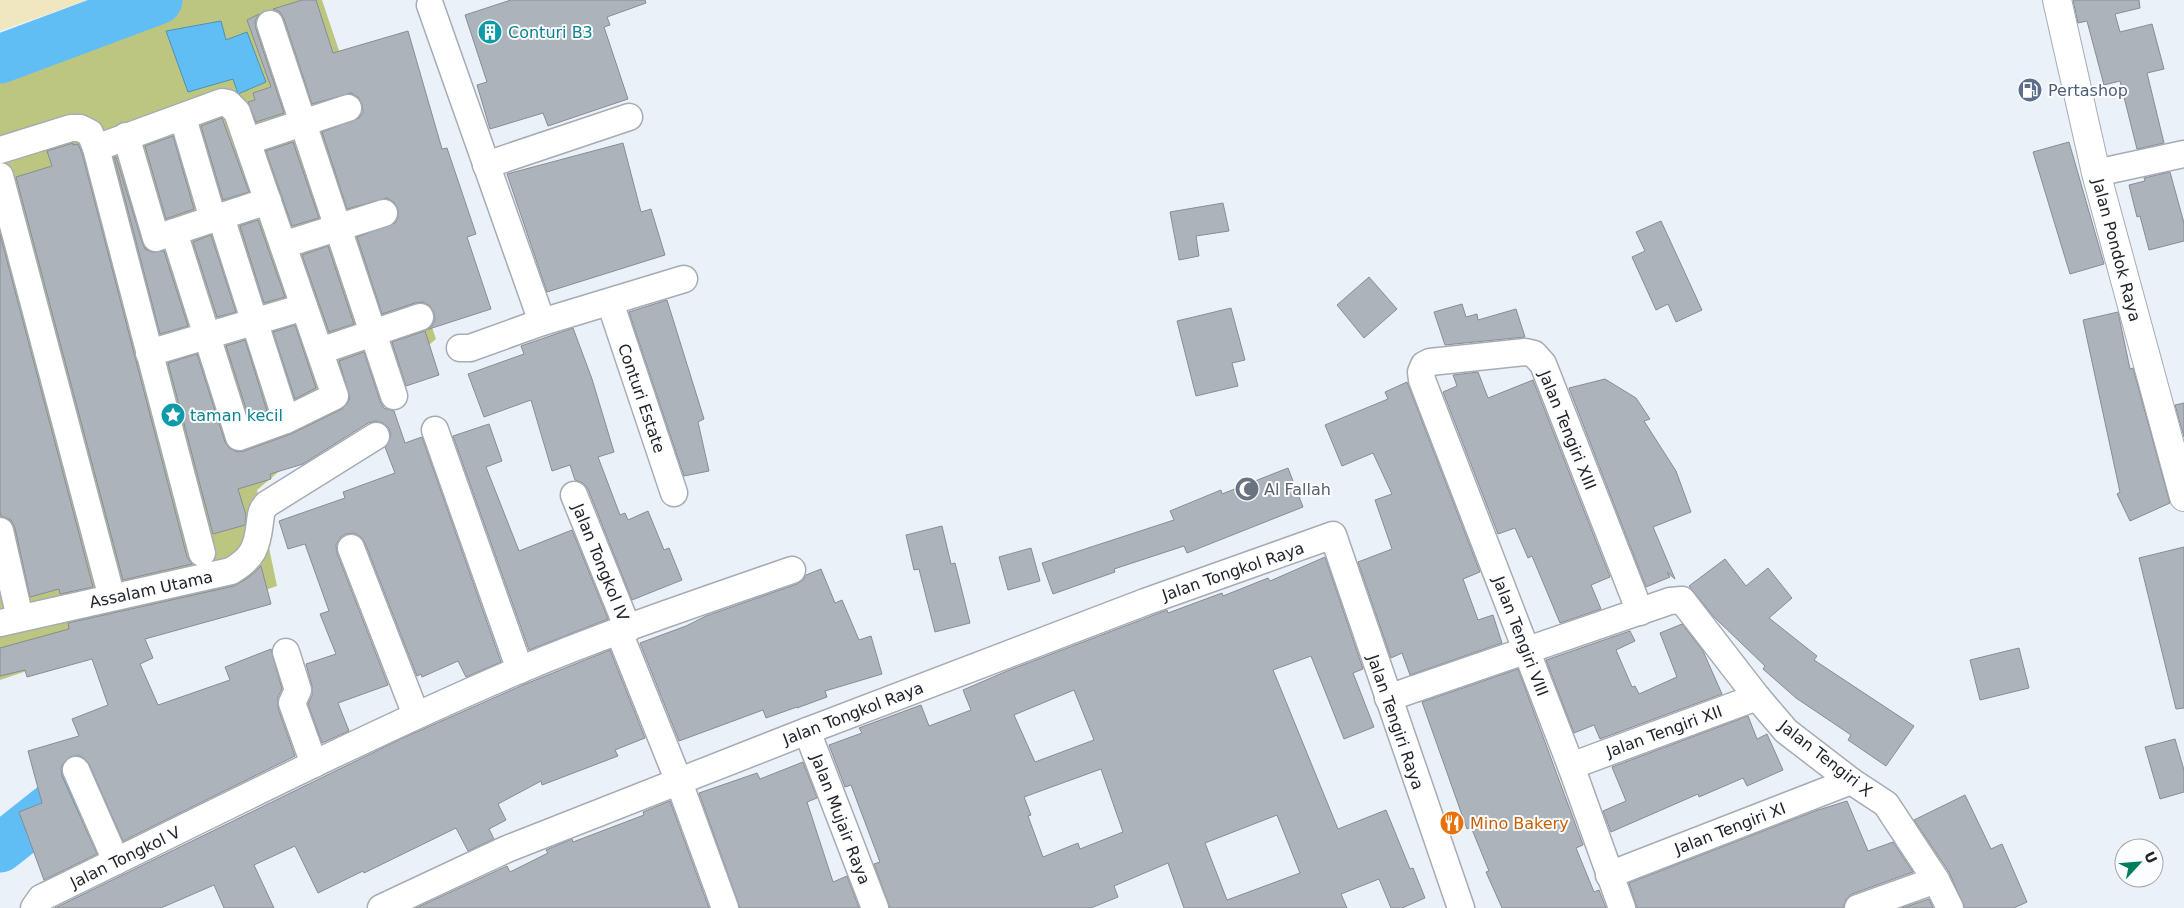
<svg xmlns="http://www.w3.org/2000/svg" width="2184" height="908" font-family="'DejaVu Sans',sans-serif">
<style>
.green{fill:#bcc681}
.sand{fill:#f0e7c1}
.water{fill:#61bef4;stroke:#4e90b6}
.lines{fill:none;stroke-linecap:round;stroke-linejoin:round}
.river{stroke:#61bef4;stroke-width:49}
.building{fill:#adb3ba;stroke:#878d93;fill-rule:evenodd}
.street-casing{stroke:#a6acb3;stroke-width:29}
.secondary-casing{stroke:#a6acb3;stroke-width:30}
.street{stroke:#fff;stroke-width:26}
.secondary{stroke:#fff;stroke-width:28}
.labels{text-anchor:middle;stroke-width:4;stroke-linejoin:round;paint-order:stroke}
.culture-label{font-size:16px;fill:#0d838f;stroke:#fcfdff;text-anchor:start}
.service-label{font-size:16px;fill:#4e5e75;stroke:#fcfdff;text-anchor:start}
.street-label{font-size:16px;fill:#222427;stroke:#fcfdff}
.worship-label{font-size:16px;fill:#5b616d;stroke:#fcfdff;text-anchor:start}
.food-label{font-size:16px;fill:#c56008;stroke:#fcfdff;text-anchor:start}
</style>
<rect width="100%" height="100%" fill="#ebf1f8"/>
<path class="green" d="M 148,0 L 322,0 L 436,339 L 257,490 L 277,586 L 0,680 L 0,57 Z"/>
<path class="sand" d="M 0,0 L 88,0 L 0,31 Z"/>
<path class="water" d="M 221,21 L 226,40 L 247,32 L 266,82 L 238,94 L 233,79 L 188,92 L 166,31 Z"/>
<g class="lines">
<g class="river">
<path d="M 0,59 L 158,0"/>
<path d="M 0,848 L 72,791"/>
</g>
</g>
<g class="building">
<path d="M 302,0 L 316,0 L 333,53 L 408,31 L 442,149 L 447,148 L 476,234 L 467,237 L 491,309 L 426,330 L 432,326 L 435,320 L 434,313 L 430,306 L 423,302 L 415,303 L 382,314 L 357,237 L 395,223 L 398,217 L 398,209 L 394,202 L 387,198 L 347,209 L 322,132 L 359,118 L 363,112 L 362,104 L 358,97 L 351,93 L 312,104 L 284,19 L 280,12 L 273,9 Z"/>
<path d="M 511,0 L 645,0 L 646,3 L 607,17 L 610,25 L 604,27 L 628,99 L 548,126 L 543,113 L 490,129 L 477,85 L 487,82 L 465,15 Z"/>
<path d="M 2073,0 L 2139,0 L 2140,8 L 2115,14 L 2120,32 L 2152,24 L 2164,69 L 2147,73 L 2164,143 L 2137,149 L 2120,81 L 2104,85 L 2087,21 L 2078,23 Z"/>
<path d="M 259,14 L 255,21 L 256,29 L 284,113 L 256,122 L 248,102 L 255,100 L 253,93 L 271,87 L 247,20 Z"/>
<path d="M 222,118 L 249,192 L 223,200 L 201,126 Z"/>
<path d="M 173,136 L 194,209 L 166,219 L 145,146 Z"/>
<path d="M 293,142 L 319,218 L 292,226 L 266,151 Z"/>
<path d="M 2069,142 L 2104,264 L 2070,274 L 2033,152 Z"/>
<path d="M 73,143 L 73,145 L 78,144 L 82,153 L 187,557 L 192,564 L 123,580 L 16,177 L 52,166 L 47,151 Z"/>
<path d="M 623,143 L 641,212 L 651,209 L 665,255 L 547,292 L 507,174 Z"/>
<path d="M 114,157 L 116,157 L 142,242 L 145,249 L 152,252 L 164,251 L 188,326 L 160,334 Z"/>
<path d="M 2170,172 L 2184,223 L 2184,241 L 2149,250 L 2140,216 L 2137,217 L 2129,185 L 2145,181 L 2144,178 Z"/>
<path d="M 1223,203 L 1229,231 L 1196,236 L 1199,256 L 1179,260 L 1170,212 Z"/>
<path d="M 258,220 L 285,297 L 264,303 L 240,226 Z"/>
<path d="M 1661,221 L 1702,310 L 1676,322 L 1668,304 L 1656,310 L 1632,257 L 1645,251 L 1636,232 Z"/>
<path d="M 0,234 L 93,587 L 60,594 L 59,589 L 30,597 L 15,528 L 11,520 L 1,516 L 0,513 Z"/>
<path d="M 211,235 L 236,312 L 217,317 L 193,242 Z"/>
<path d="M 328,246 L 354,324 L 329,332 L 302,255 Z"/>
<path d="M 1369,277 L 1397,309 L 1364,338 L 1337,305 Z"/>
<path d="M 667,300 L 704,419 L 698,422 L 709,471 L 684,476 L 629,312 Z"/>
<path d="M 1462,304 L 1466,317 L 1477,314 L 1478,320 L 1516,309 L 1525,337 L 1445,345 L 1434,312 Z"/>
<path d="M 1231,308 L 1245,360 L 1232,363 L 1238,386 L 1196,396 L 1177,321 Z"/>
<path d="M 2118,312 L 2130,369 L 2133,368 L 2170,503 L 2130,521 L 2117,494 L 2120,492 L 2083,320 Z"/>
<path d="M 295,325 L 316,388 L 295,399 L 273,332 Z"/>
<path d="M 573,328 L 592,379 L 614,452 L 598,457 L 620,515 L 625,513 L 628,520 L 648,511 L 664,550 L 669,548 L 682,580 L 632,600 L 588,489 L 583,483 L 575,480 L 570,465 L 552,471 L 531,400 L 484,417 L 468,374 L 524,354 L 521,346 Z"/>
<path d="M 425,331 L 439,375 L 406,386 L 392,342 Z"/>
<path d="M 245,340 L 267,411 L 249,418 L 226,346 Z"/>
<path d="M 364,352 L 380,401 L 384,408 L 394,411 L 405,443 L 422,437 L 501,662 L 466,677 L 458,661 L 422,677 L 421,674 L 417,676 L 365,543 L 361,537 L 354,533 L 345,534 L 340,538 L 336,545 L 337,553 L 388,685 L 338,703 L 349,731 L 322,743 L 308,704 L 312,696 L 312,686 L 306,664 L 336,654 L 320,614 L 329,611 L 305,544 L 288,549 L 279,521 L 345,498 L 343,492 L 395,473 L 385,447 L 391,436 L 389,428 L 383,423 L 376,421 L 368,423 L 303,464 L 270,474 L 271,479 L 238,489 L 246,515 L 245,525 L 213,534 L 168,363 L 197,354 L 225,442 L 229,448 L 237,452 L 244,451 L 291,434 L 342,409 L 347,404 L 350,398 L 339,361 Z"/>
<path d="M 1478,372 L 1488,398 L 1533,380 L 1610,577 L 1591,585 L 1601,609 L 1560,623 L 1532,556 L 1528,558 L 1515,528 L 1498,534 L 1443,392 L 1457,386 L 1453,375 Z"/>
<path d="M 1605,379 L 1636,398 L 1650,419 L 1644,421 L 1676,471 L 1691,512 L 1653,527 L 1675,579 L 1667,572 L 1670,577 L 1646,587 L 1569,388 Z"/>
<path d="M 1407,382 L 1480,572 L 1463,579 L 1478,620 L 1493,615 L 1502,643 L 1410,675 L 1402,653 L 1391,658 L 1358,562 L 1392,549 L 1375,500 L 1392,494 L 1373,453 L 1342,466 L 1325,425 L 1388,399 L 1385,392 Z"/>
<path d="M 2184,403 L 2184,437 L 2175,405 Z"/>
<path d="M 489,424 L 502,461 L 486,467 L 519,551 L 572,530 L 608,619 L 529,650 L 453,436 Z"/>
<path d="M 1288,468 L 1303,507 L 1187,553 L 1184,546 L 1114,569 L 1115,572 L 1053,594 L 1042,563 L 1174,520 L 1170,511 L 1221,490 L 1222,494 Z"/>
<path d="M 942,526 L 951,564 L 955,563 L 970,623 L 935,632 L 919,569 L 914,570 L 906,535 Z"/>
<path d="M 2184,547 L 2184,708 L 2176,709 L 2139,558 Z"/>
<path d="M 1031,548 L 1040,581 L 1008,590 L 999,557 Z"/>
<path d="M 1325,557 L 1363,669 L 1353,673 L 1374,727 L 1344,739 L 1311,656 L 1273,670 L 1338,829 L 1386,810 L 1410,869 L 1413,868 L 1425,898 L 1402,908 L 1391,908 L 1379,879 L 1341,894 L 1347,908 L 1184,908 L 1168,863 L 1114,886 L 1118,897 L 1091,908 L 890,908 L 874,864 L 880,862 L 851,785 L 845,787 L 829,745 L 862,733 L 859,728 L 921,705 L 929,726 L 971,710 L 963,690 L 1007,671 L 1167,610 L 1168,613 L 1222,593 L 1223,596 L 1268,578 L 1270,581 ZM 1074,690 L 1094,740 L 1035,762 L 1014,715 ZM 1101,769 L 1123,832 L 1080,849 L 1078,843 L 1043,857 L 1028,816 L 1031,815 L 1024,797 ZM 1277,815 L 1300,873 L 1227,900 L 1205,843 Z"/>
<path d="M 1725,559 L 1746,586 L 1768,568 L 1792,598 L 1769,618 L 1817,656 L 1814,660 L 1914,726 L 1886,766 L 1848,740 L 1851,735 L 1796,698 L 1763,669 L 1765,666 L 1714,617 L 1689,586 Z"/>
<path d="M 261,566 L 271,604 L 145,639 L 153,658 L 140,664 L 158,705 L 230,680 L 225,667 L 271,649 L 282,689 L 278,697 L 278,708 L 295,756 L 123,841 L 89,764 L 84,758 L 78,755 L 70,757 L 64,762 L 61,768 L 62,776 L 97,854 L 44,880 L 19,812 L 42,803 L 28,751 L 79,736 L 72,719 L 108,705 L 92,659 L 27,677 L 25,670 L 0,676 L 0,648 L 69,629 L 68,623 L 234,586 L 248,578 Z"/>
<path d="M 821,569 L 835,603 L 842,600 L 859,640 L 871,636 L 882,674 L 825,691 L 827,697 L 797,708 L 797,707 L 766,718 L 763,710 L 679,741 L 640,643 L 686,626 L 706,616 L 797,584 L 803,580 L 806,575 Z"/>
<path d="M 1682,624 L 1703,651 L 1722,694 L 1600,739 L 1594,725 L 1574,733 L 1546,660 L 1630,631 L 1635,641 L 1616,650 L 1632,687 L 1635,686 L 1639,694 L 1677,677 L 1660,633 Z"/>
<path d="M 2019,648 L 2029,688 L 1980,700 L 1970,660 Z"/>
<path d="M 610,650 L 645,738 L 615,750 L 618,756 L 542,785 L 541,781 L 498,804 L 506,820 L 489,829 L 494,839 L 468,851 L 456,828 L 364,873 L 363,871 L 318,893 L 295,846 L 254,865 L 274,908 L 224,908 L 214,885 L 161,908 L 55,908 L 403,738 L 523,685 Z"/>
<path d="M 1518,669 L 1583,845 L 1576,848 L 1594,892 L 1599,890 L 1606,908 L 1502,908 L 1486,872 L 1489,871 L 1471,827 L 1467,829 L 1422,702 Z"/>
<path d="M 1748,716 L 1757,739 L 1767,734 L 1783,770 L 1747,786 L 1743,778 L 1699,797 L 1698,794 L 1611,832 L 1603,811 L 1626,801 L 1612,767 Z"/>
<path d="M 2175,739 L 2184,770 L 2184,792 L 2160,799 L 2145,747 Z"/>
<path d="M 803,762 L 817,798 L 807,802 L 833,882 L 847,876 L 859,908 L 740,908 L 699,793 L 757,773 L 760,779 Z"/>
<path d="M 1965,795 L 1991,849 L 2002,844 L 2027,902 L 2014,908 L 1965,908 L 1949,872 L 1914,820 Z"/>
<path d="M 670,801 L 709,908 L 416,908 L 507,866 L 510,872 L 548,853 L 546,850 L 572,839 L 573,842 L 644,815 L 643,812 Z"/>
<path d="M 1847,801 L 1868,851 L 1893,842 L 1913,872 L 1852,894 L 1846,899 L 1843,908 L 1637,908 L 1629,883 L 1815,811 Z"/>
<path d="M 1929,899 L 1933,908 L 1902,908 Z"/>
</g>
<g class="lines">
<defs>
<g id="street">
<path d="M 430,5 L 542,322 L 684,279"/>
<path d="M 270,24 L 394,396"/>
<path d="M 126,136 L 156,238 L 174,232 L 239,437 L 286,420"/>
<path d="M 248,141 L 348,108"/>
<path d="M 96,148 L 222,102 L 228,103 L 237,112 L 335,396 L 286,420 L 221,217"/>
<path d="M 0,150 L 71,128 L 80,128 L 90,133 L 96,148 L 202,553"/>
<path d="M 486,165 L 629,117"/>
<path d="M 2096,173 L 2184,154"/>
<path d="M 0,176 L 108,583"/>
<path d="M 213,219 L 268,201"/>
<path d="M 174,232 L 213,219 L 183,118"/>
<path d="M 283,245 L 384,213"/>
<path d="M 610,302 L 674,493"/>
<path d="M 460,348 L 470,348 L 542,322"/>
<path d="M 320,351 L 420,317"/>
<path d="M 149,353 L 304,307"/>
<path d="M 435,430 L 520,670"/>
<path d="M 574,495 L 628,629"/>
<path d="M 0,531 L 17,605"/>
<path d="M 351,548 L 416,715"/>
<path d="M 0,623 L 231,571 C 253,558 257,548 260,522 C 261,514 261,510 267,504 L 376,436"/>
<path d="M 619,632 L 679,782 L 725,908"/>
<path d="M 286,652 L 298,690 L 292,703 L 314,764"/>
<path d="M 1388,698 L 1670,601 L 1682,600 L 1757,697 L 1786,731 L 1851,781 L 1886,804 L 1936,880 L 1950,908"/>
<path d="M 807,731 L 875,908"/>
<path d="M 1571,766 L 1757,697"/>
<path d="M 76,770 L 116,861"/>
<path d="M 1609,875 L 1851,781"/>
<path d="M 34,908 L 41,898 C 199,821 356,740 517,671 C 607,633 700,602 792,570"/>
<path d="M 381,908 L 507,849 L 807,731 L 1145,602 L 1333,535 L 1461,908"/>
<path d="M 1622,908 L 1571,766 L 1422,380 L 1421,372 L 1424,365 L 1430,362 L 1525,352 L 1534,354 L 1543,364 L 1640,612"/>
<path d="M 1858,908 L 1936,880"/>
</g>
<path id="secondary" d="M 2057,0 L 2096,173 L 2184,497"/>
</defs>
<use href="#street" class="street-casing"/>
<use href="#secondary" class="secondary-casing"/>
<use href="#street" class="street"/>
<use href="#secondary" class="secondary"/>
</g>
<defs>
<symbol id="building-disc" viewBox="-11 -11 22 22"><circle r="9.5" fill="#0f9aa8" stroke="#fcfdff"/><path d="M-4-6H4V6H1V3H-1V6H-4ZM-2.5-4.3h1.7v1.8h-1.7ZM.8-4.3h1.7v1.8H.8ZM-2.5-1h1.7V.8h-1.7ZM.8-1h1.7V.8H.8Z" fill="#fff"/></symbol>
<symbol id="fuel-disc" viewBox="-11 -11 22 22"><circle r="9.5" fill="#5c6f8a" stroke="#fcfdff"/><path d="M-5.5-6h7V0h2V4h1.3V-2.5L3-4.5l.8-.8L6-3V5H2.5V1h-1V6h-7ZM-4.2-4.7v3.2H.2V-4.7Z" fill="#fff"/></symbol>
<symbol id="sight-disc" viewBox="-11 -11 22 22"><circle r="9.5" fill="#0f9aa8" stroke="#fcfdff"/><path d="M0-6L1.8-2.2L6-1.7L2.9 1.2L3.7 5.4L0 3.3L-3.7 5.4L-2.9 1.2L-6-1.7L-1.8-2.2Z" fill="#fff"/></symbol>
<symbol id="mosque-disc" viewBox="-11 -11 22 22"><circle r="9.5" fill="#6b7280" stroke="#fcfdff"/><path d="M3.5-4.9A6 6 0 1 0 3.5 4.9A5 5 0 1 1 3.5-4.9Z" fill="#fff"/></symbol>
<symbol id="restaurant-disc" viewBox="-11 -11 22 22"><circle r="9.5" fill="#e8710a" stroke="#fcfdff"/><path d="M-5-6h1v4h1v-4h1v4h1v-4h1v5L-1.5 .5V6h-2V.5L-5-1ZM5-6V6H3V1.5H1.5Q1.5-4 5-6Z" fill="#fff"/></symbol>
</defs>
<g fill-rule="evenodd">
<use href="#building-disc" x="476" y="18" width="28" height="28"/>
<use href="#fuel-disc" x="2016" y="76" width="28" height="28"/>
<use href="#sight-disc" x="159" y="401" width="28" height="28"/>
<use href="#mosque-disc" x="1233" y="475" width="28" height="28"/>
<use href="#restaurant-disc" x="1438" y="809" width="28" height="28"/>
</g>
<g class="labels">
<g class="culture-label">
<text x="508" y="38">Conturi B3</text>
<text x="190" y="421">taman kecil</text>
</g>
<g class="service-label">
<text x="2048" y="96">Pertashop</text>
</g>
<g class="street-label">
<text transform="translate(2117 250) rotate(75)" y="6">Jalan Pondok Raya</text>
<text transform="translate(642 398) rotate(71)" y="6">Conturi Estate</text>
<text transform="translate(1568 430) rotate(68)" y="6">Jalan Tengiri XIII</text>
<text transform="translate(601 562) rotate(68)" y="6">Jalan Tongkol IV</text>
<text transform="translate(1233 571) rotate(-19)" y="6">Jalan Tongkol Raya</text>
<text transform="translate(151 589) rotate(-12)" y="6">Assalam Utama</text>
<text transform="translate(1521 636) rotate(69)" y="6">Jalan Tengiri VIII</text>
<text transform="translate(853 713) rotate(-21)" y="6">Jalan Tongkol Raya</text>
<text transform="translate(1396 722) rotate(71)" y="6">Jalan Tengiri Raya</text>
<text transform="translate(1664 731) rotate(-20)" y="6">Jalan Tengiri XII</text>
<text transform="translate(1826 758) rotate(38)" y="6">Jalan Tengiri X</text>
<text transform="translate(841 819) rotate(69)" y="6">Jalan Mujair Raya</text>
<text transform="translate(1730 828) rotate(-21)" y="6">Jalan Tengiri XI</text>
<text transform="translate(125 857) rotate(-26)" y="6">Jalan Tongkol V</text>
</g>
<g class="worship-label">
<text x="1264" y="495">Al Fallah</text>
</g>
<g class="food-label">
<text x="1470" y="829">Mino Bakery</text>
</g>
</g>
<g transform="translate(2139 863) rotate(64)"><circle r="24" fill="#fcfdff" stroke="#a5a6a9"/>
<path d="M0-4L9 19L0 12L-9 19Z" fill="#027d5c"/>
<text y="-8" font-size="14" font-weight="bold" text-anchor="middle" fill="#222427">U</text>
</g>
</svg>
